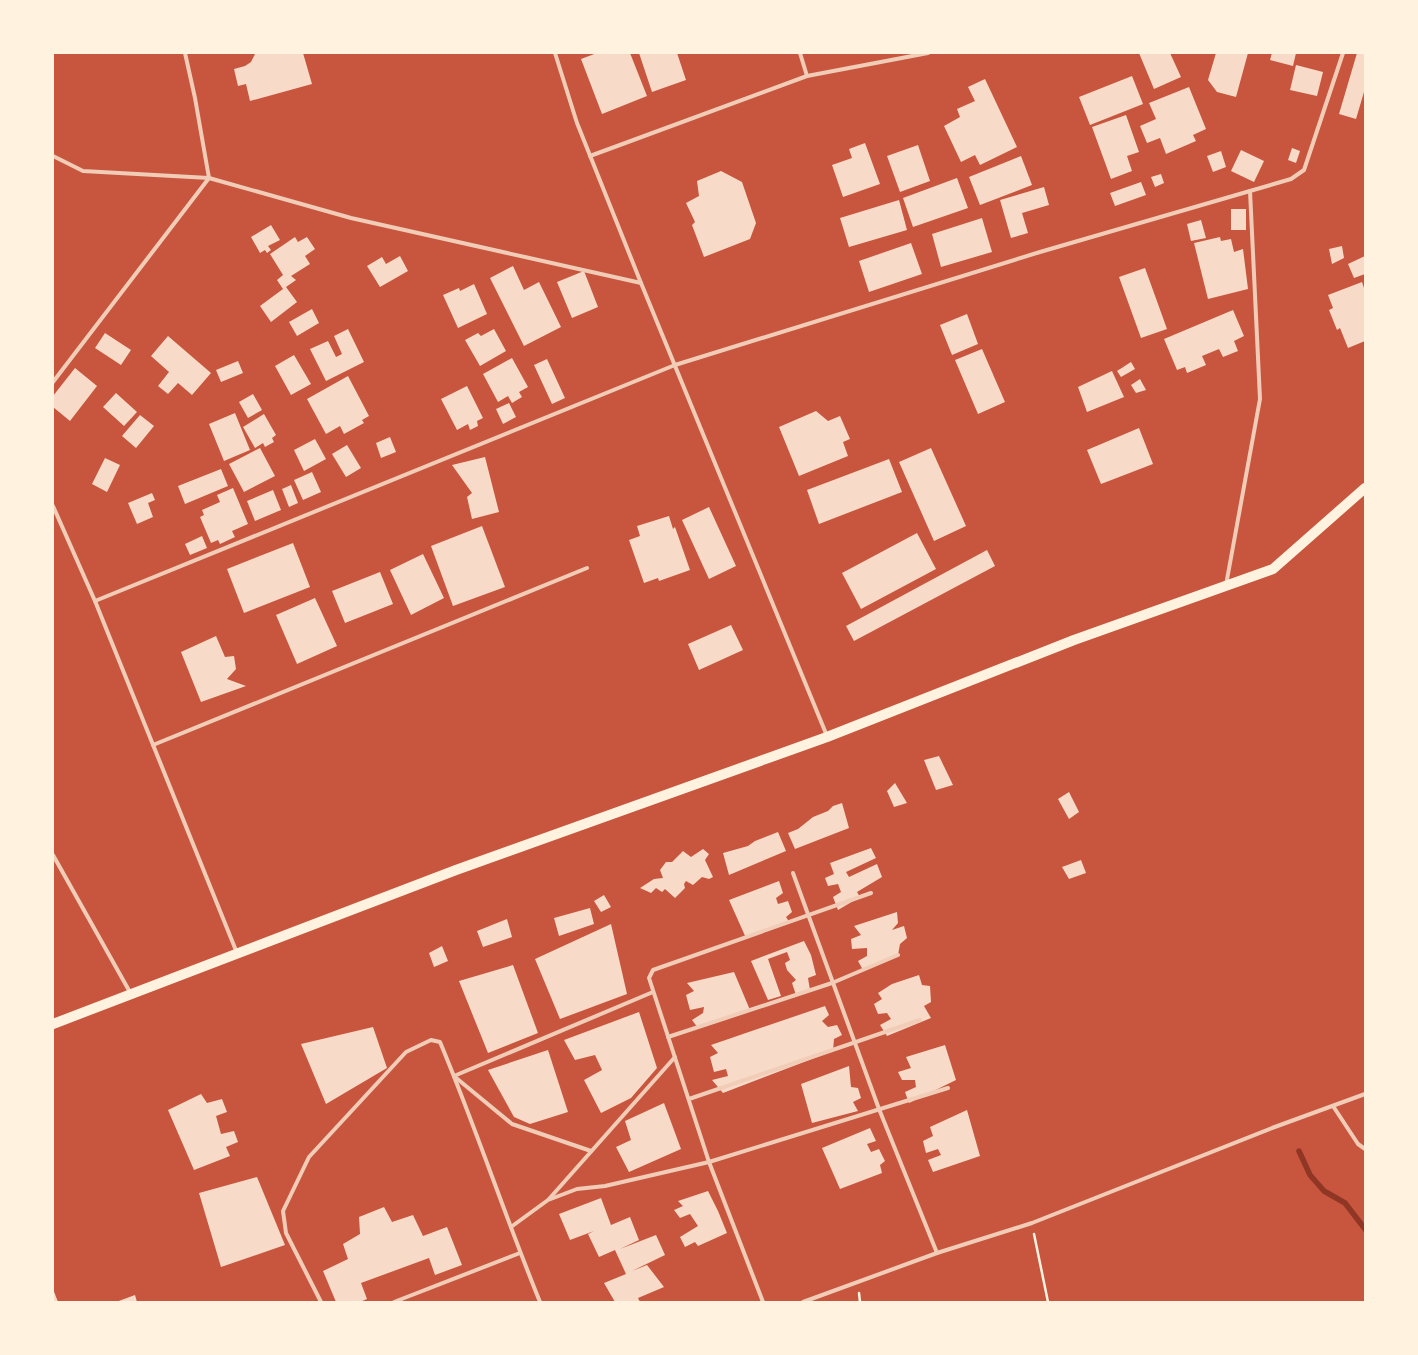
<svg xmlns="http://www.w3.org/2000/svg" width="1418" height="1355" font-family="'Varela Round',sans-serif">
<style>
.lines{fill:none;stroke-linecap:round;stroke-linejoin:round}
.stream{stroke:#8f3625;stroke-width:5.5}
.building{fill:#f7dbc8}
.path{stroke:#fff3e0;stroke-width:2.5}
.minor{stroke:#f1ccb7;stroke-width:4}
.primary{stroke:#fff3e0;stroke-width:10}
</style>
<rect width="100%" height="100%" fill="#c8553d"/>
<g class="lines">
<path class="stream" d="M 1299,1151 L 1310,1175 L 1324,1191 L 1345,1203 L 1365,1229"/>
</g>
<g class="building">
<path d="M 259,53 L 303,53 L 312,84 L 250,101 L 246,84 L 238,86 L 234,69 L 245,66 L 251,62 L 255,54 Z"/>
<path d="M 597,53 L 630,53 L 647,96 L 602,114 L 581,59 Z"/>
<path d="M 639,53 L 677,53 L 686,80 L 652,92 Z"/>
<path d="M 1139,53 L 1170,53 L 1181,77 L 1154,89 Z"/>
<path d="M 1216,53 L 1248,53 L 1236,97 L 1217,92 L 1208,80 Z"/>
<path d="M 1272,53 L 1296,53 L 1293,66 L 1270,60 Z"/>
<path d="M 1357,53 L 1365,53 L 1365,93 L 1364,92 L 1356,119 L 1339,114 Z"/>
<path d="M 1296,65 L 1323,72 L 1317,96 L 1290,90 Z"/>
<path d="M 1132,76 L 1143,104 L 1090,125 L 1079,97 Z"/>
<path d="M 985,79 L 1017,147 L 980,165 L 975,155 L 961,162 L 944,126 L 960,117 L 957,109 L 975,101 L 968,87 Z"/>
<path d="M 1189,87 L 1206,129 L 1193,135 L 1196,141 L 1166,154 L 1160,138 L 1147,143 L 1140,126 L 1156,119 L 1149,103 Z"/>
<path d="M 1126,115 L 1139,152 L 1127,156 L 1132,171 L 1111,179 L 1092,127 Z"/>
<path d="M 865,143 L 880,184 L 843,197 L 832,165 L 852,158 L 849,149 Z"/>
<path d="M 918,145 L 930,181 L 900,192 L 887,156 Z"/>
<path d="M 1292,148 L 1300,151 L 1296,163 L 1288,160 Z"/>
<path d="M 1241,150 L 1264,161 L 1254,182 L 1231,171 Z"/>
<path d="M 1221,151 L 1226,167 L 1213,172 L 1207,156 Z"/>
<path d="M 1021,156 L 1032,185 L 980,205 L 969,177 Z"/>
<path d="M 721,171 L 742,182 L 756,223 L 750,239 L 704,257 L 692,225 L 695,222 L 686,203 L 699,196 L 697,181 Z"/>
<path d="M 1161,174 L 1164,183 L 1155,187 L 1151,177 Z"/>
<path d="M 957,178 L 968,208 L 913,227 L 903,198 Z"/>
<path d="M 1141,182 L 1146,195 L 1115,206 L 1110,193 Z"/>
<path d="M 1044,187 L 1049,205 L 1022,213 L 1028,233 L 1011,238 L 1000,200 Z"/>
<path d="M 899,200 L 907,230 L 849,247 L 840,218 Z"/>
<rect x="1231" y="209" width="15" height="21"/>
<path d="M 982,218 L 992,252 L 941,267 L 932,234 Z"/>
<path d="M 1201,220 L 1206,238 L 1191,241 L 1187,224 Z"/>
<path d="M 271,225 L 280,240 L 268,246 L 271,250 L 267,253 L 265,250 L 260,253 L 251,237 Z"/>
<path d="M 295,237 L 298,242 L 307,237 L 315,249 L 305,256 L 310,264 L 291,276 L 296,280 L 286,287 L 297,302 L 271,322 L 260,306 L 283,289 L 277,280 L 283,275 L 270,254 Z"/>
<path d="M 1220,237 L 1221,241 L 1231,239 L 1234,252 L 1243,249 L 1248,289 L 1208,299 L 1194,243 Z"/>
<path d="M 911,243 L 922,274 L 869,292 L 859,261 Z"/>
<path d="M 1342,246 L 1344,258 L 1332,264 L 1329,249 Z"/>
<path d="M 400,256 L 408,271 L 380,287 L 367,266 L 382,257 L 386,264 Z"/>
<path d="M 1365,256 L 1365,274 L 1354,278 L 1348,264 Z"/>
<path d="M 513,266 L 524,290 L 539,282 L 561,327 L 524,346 L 490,278 Z"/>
<path d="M 1145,268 L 1167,329 L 1141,338 L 1119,277 Z"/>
<path d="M 584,271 L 598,307 L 572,318 L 557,282 Z"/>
<path d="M 1362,282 L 1365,291 L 1365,341 L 1348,348 L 1340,328 L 1337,330 L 1329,310 L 1333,308 L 1328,295 Z"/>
<path d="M 474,284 L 487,314 L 458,328 L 443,295 L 459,288 L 460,291 Z"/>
<path d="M 312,309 L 319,323 L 297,336 L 289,322 Z"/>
<path d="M 1233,310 L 1244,336 L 1234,341 L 1238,351 L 1223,357 L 1219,349 L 1202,356 L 1206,365 L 1187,373 L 1185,367 L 1177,370 L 1164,339 Z"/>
<path d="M 967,314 L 978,344 L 952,355 L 940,325 Z"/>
<path d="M 348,329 L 364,362 L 326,381 L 310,349 L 328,341 L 336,357 L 342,354 L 334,336 Z"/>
<path d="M 494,329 L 506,351 L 480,366 L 465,340 L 478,333 L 481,336 Z"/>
<path d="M 105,333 L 131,350 L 121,365 L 95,348 Z"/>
<path d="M 168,336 L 211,373 L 192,395 L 178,383 L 168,394 L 158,386 L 169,372 L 151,356 Z"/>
<path d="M 982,349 L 1005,402 L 978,414 L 955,360 Z"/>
<path d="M 294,355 L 311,384 L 291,395 L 275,366 Z"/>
<path d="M 512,358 L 528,387 L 519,392 L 522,397 L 512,403 L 508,396 L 498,402 L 483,374 Z"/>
<path d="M 547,359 L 565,398 L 552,404 L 534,365 Z"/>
<path d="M 238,361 L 243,373 L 221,382 L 216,370 Z"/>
<path d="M 1131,362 L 1135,369 L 1121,377 L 1117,371 Z"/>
<path d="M 75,368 L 97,386 L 70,421 L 53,407 L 53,396 Z"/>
<path d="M 1112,371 L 1124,397 L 1087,412 L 1078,387 Z"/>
<path d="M 348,376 L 369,416 L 362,420 L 364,423 L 344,434 L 340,426 L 326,434 L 307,399 Z"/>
<path d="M 1140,379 L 1146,390 L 1136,393 L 1131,385 Z"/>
<path d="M 467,386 L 483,418 L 477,421 L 478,426 L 470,430 L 468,424 L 457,430 L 441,399 Z"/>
<path d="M 116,393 L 137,412 L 124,426 L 103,407 Z"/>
<path d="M 253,394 L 262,410 L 248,418 L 239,402 Z"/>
<path d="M 509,403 L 516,417 L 503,424 L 496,409 Z"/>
<path d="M 816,411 L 828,421 L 840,416 L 850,439 L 843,442 L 848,456 L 799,476 L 779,427 Z"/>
<path d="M 235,413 L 250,450 L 224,461 L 209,424 Z"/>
<path d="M 264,414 L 276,435 L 272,438 L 274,442 L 265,447 L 263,443 L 255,448 L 243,427 Z"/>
<path d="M 140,415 L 154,426 L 136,448 L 122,436 Z"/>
<path d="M 1139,428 L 1153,464 L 1101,484 L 1087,450 Z"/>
<path d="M 390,437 L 396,452 L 381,458 L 376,443 Z"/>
<path d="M 315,439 L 326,459 L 304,471 L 294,450 Z"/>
<path d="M 347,445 L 361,468 L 346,477 L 332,454 Z"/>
<path d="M 260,448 L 275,476 L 244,492 L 229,464 Z"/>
<path d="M 931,448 L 966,526 L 934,541 L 899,462 Z"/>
<path d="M 485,457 L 499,512 L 472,519 L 467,497 L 472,493 L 452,465 Z"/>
<path d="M 105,458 L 120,465 L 107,492 L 92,484 Z"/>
<path d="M 889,459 L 902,492 L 819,524 L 807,490 Z"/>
<path d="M 221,469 L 228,486 L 185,504 L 178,486 Z"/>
<path d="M 312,472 L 321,492 L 303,500 L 294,480 Z"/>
<path d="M 291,485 L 298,503 L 289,507 L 282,489 Z"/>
<path d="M 233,488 L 248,524 L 232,531 L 235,537 L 220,544 L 218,540 L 211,543 L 200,517 L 204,515 L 202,510 L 220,502 L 217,495 Z"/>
<path d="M 273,490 L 281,510 L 255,521 L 247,501 Z"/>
<path d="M 152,493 L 155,500 L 148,503 L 153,517 L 137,524 L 128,503 Z"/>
<path d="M 709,507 L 736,566 L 709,579 L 682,520 Z"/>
<path d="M 669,516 L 673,529 L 675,527 L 690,570 L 659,581 L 658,578 L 644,583 L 629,540 L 640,536 L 637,526 Z"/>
<path d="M 482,526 L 505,587 L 453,606 L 431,546 Z"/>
<path d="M 917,533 L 936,569 L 861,609 L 842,573 Z"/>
<path d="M 202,536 L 207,548 L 190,555 L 185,544 Z"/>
<path d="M 293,543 L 310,587 L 244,613 L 227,569 Z"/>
<path d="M 987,550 L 995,566 L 854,641 L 846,626 Z"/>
<path d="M 423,554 L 444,598 L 411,615 L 390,570 Z"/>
<path d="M 380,572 L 393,604 L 345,623 L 332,591 Z"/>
<path d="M 315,598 L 337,646 L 297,664 L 276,615 Z"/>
<path d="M 731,625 L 743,650 L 699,670 L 688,644 Z"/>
<path d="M 216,636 L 225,657 L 234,656 L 236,669 L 227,679 L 246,686 L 201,702 L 181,652 Z"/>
<path d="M 939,756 L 953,785 L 936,790 L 924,760 Z"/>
<path d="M 895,783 L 907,803 L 894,807 L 887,791 Z"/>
<path d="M 1069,792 L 1079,812 L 1069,819 L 1058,799 Z"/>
<path d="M 842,803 L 849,828 L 795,849 L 788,833 L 798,829 L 813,817 L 828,811 L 833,806 Z"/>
<path d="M 778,832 L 786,851 L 729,875 L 723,853 L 748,846 L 755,841 Z"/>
<path d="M 871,848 L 876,858 L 846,872 L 849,877 L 877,864 L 882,877 L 857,892 L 860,897 L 838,910 L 833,897 L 841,892 L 838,884 L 828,886 L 825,878 L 834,874 L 830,863 Z"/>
<path d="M 703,849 L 709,854 L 705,860 L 713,877 L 709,879 L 702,877 L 693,885 L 686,881 L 684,884 L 685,888 L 675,898 L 665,889 L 662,892 L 656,888 L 651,893 L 640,888 L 654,879 L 663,878 L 660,870 L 666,862 L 672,862 L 683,851 L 691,857 Z"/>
<path d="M 1081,860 L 1086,873 L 1069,879 L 1062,867 Z"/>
<path d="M 779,881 L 783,893 L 776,898 L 778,904 L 788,901 L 792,912 L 786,917 L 790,923 L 746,938 L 729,900 Z"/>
<path d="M 604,895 L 611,907 L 601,912 L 594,901 Z"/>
<path d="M 590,908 L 594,924 L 559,936 L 554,918 Z"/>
<path d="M 897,912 L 898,923 L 892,930 L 904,926 L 907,938 L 900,944 L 898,955 L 863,970 L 858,961 L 867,956 L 867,948 L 852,949 L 851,939 L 861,935 L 854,926 Z"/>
<path d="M 507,919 L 512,937 L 483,947 L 477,931 Z"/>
<path d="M 611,924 L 627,994 L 560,1019 L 535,959 Z"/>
<path d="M 804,941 L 811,955 L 816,975 L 808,978 L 810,990 L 796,995 L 792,983 L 796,980 L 787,970 L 785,963 L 790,960 L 787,952 L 768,959 L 781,996 L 768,1000 L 751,961 Z"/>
<path d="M 442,946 L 448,961 L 434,967 L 429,953 Z"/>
<path d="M 513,965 L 538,1033 L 488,1053 L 459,981 Z"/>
<path d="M 734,972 L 750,1010 L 698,1028 L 692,1020 L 703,1013 L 704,1007 L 690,1010 L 686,995 L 694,991 L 687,983 Z"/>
<path d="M 919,975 L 922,985 L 930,986 L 931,1002 L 924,1006 L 931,1018 L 887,1036 L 880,1025 L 891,1019 L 887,1013 L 878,1014 L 874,1004 L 882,999 L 878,993 L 892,984 Z"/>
<path d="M 825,1006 L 829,1015 L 822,1021 L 828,1027 L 837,1025 L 842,1035 L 834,1039 L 833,1051 L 723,1093 L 712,1080 L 728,1076 L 726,1069 L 714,1072 L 710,1057 L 718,1053 L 711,1045 Z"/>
<path d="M 639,1012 L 657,1068 L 631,1098 L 601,1113 L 584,1080 L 602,1070 L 595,1055 L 575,1060 L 564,1040 Z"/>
<path d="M 373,1027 L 387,1068 L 326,1104 L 301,1044 Z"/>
<path d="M 945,1045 L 956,1080 L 909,1103 L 905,1092 L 916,1087 L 915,1080 L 902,1080 L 898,1072 L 911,1068 L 906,1057 Z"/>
<path d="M 548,1050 L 568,1112 L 530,1124 L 514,1117 L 488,1070 Z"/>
<path d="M 849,1066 L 851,1087 L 858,1088 L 861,1098 L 853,1102 L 858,1111 L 812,1123 L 801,1084 Z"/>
<path d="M 201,1094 L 207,1103 L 222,1099 L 227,1112 L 216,1116 L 221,1134 L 234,1131 L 238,1142 L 226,1147 L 230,1156 L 194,1170 L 168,1110 Z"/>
<path d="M 664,1103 L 681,1149 L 629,1172 L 616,1147 L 631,1140 L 625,1121 Z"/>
<path d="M 967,1110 L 980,1156 L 933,1172 L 928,1160 L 941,1155 L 938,1149 L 926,1153 L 923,1141 L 933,1136 L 930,1127 Z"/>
<path d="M 870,1128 L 876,1141 L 867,1144 L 871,1152 L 879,1149 L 885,1161 L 880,1165 L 882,1173 L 840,1189 L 822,1148 Z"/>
<path d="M 257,1177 L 285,1245 L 221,1267 L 199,1193 Z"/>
<path d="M 708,1191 L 718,1211 L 727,1233 L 698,1246 L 695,1242 L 685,1247 L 680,1237 L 698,1226 L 690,1214 L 680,1218 L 674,1210 L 683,1206 L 678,1201 Z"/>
<path d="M 601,1198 L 611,1225 L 630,1217 L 639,1240 L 620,1249 L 656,1235 L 665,1255 L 632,1271 L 647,1265 L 664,1287 L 638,1298 L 640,1302 L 615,1302 L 604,1283 L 626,1274 L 615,1250 L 599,1257 L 588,1234 L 594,1231 L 570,1240 L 559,1214 Z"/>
<path d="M 384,1207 L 392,1222 L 413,1215 L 423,1236 L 447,1227 L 462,1265 L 435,1275 L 429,1258 L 361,1283 L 367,1299 L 360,1302 L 336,1302 L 323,1271 L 348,1259 L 343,1244 L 360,1234 L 359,1217 Z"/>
<path d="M 53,1289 L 58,1302 L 53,1302 Z"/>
<path d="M 135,1295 L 137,1302 L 116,1302 Z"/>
</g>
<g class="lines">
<g class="path">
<path d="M 1034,1234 L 1048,1302"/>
<path d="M 859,1293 L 860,1302"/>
</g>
<g class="minor">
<path d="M 555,53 L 577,123 L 641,283 L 827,736"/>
<path d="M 800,53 L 807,76"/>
<path d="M 53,156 L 83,171 L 209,178 L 351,218 L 641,283"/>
<path d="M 590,156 L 807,76 L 928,53"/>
<path d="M 53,382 L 209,178 L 195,98 L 185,53"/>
<path d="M 53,506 L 95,601 L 237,953"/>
<path d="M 1226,585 L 1260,399 L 1250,191 L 1291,179 L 1304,170 L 1343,53"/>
<path d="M 95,601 L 675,365 L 1040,252 L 1250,191"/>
<path d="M 153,745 L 587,568"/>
<path d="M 53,855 L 131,994"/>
<path d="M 793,873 L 879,1109 L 937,1253"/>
<path d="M 668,1037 L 832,983 L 898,955"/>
<path d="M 454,1076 L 653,992"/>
<path d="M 455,1077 L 512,1124 L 591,1151"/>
<path d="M 689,1099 L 920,1020"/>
<path d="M 1333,1106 L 1358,1144 L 1365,1149"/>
<path d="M 549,1199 L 675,1057"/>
<path d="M 511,1227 L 548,1200 L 577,1189 L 605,1186 L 709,1162 L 948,1088"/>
<path d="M 321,1302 L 286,1233 L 283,1211 L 309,1157 L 406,1052 L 431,1040 L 440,1042 C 476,1128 505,1216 540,1302"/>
<path d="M 394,1302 L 520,1253"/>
<path d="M 763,1302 L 709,1162 L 649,978 L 653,970 L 871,893"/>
<path d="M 803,1302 L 937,1253 L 1032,1223 L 1272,1128 L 1365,1094"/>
</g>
<path class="primary" d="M 53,1024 L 456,870 L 827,737 L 1074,640 L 1273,569 L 1365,488"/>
</g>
<rect width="1418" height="1355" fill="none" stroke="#fff3e0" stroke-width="108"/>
</svg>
